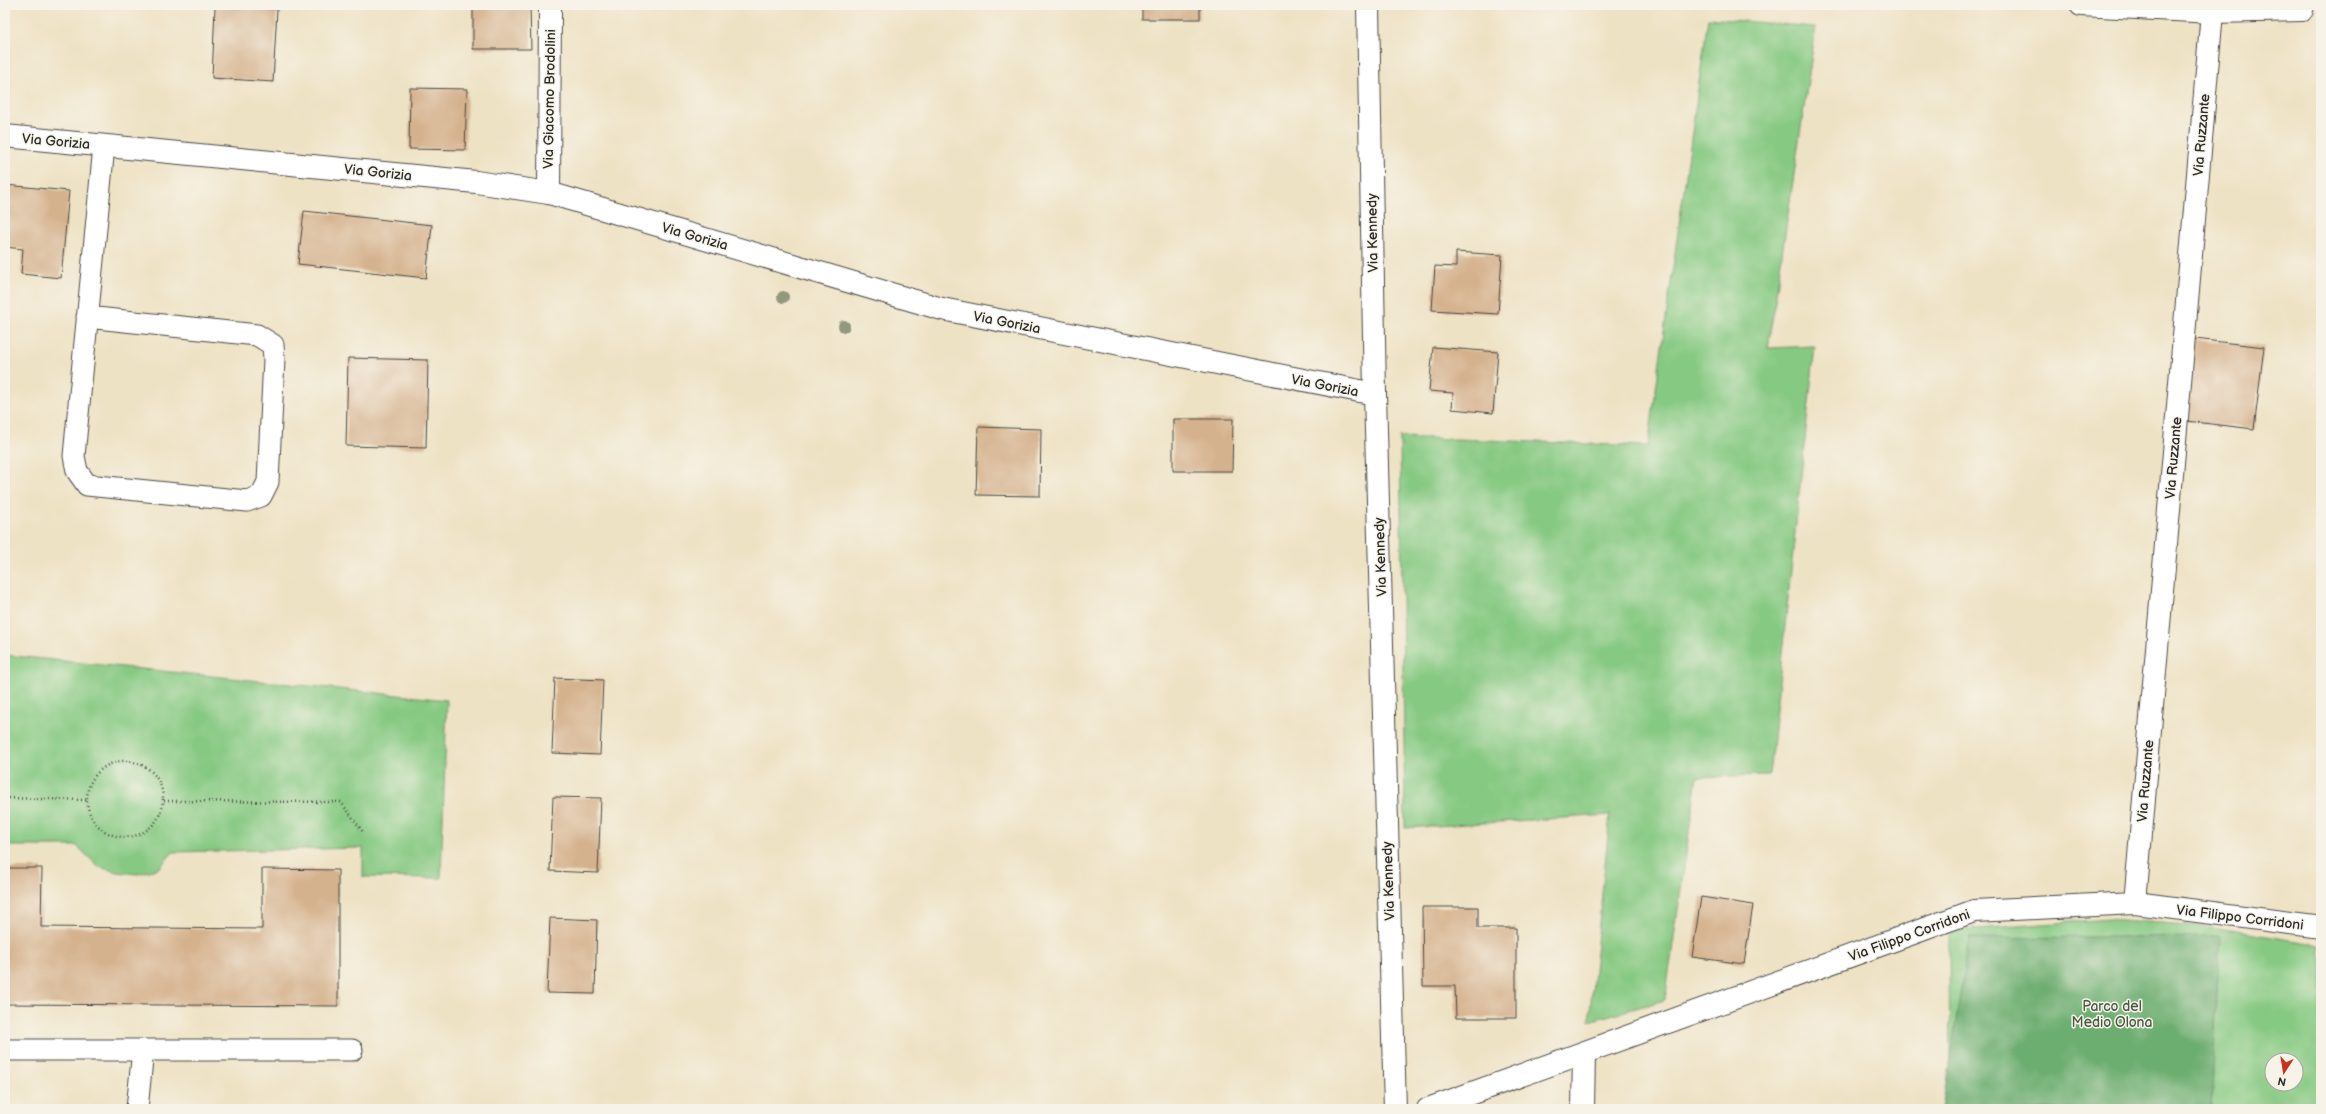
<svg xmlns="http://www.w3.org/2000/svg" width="2326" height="1114" font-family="'Balsamiq Sans',sans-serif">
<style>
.green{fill:#86c982;stroke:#587a56;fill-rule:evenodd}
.forest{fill:#6cad70;stroke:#4c6c4e}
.building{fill:#d5b28e}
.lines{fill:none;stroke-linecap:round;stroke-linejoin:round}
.service-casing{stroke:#484642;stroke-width:23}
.minor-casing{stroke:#484642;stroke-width:24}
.path{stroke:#484642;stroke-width:2.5;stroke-dasharray:1 3;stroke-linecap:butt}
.service{stroke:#fff;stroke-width:21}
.minor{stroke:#fff;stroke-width:22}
.tree{fill:#92977e}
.labels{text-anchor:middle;stroke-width:3;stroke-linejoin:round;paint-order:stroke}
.street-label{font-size:14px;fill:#2b2b2b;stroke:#f7f3e8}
.park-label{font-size:14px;fill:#465a45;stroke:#f7f3e8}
</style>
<rect width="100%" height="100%" fill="#f7f3e8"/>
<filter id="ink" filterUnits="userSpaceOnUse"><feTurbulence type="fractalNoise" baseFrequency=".025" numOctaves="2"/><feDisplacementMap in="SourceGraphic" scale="8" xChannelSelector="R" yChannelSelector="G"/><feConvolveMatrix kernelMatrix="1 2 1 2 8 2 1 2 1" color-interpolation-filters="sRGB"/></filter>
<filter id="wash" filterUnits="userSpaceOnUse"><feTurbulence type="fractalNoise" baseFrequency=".012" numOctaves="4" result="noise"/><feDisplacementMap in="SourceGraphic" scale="16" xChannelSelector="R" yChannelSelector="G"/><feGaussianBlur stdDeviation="0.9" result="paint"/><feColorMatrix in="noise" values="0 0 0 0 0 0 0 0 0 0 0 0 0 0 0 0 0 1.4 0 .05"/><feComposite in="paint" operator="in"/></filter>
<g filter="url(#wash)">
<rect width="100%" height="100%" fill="#eee2c4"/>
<g class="green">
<path d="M 1708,18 L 1816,27 L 1768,348 L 1815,346 L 1769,775 L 1697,777 L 1665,1000 L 1589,1021 L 1610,815 L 1405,828 L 1400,437 L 1648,446 Z"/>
<path d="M 5,655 L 447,700 L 441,878 L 363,877 L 363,848 L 173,852 L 159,868 L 138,874 L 117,872 L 99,867 L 77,846 L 5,846 Z"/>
<path d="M 2109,919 L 2213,927 L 2321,945 L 2321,1109 L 1950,1109 L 1949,931 ZM 2272,1060 L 2296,1060 L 2296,1084 L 2272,1084 Z"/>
</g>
<path class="forest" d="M 2220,936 L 2211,1109 L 1942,1109 L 1969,938 Z"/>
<g id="blocks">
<g class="building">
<path d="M 473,5 L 530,5 L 531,49 L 473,49 Z"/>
<rect x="1142" y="5" width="58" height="14"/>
<path d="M 215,7 L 277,9 L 273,82 L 212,78 Z"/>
<path d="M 410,88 L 467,89 L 465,150 L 409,149 Z"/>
<path d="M 5,185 L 69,191 L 61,278 L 21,274 L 23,249 L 5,247 Z"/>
<path d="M 304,211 L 432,225 L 426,278 L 298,264 Z"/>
<path d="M 1456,252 L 1502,255 L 1498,314 L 1432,310 L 1435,266 L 1456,267 Z"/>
<path d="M 2195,339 L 2264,347 L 2254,429 L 2186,421 Z"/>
<path d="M 1433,347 L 1498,352 L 1493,413 L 1452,409 L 1453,393 L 1429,391 Z"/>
<path d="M 348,358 L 428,360 L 426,448 L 346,446 Z"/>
<path d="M 1173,419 L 1233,419 L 1232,471 L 1173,471 Z"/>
<path d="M 978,427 L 1041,429 L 1040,496 L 976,495 Z"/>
<path d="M 555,678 L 603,680 L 600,755 L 552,753 Z"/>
<path d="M 553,797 L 601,798 L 598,873 L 550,871 Z"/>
<path d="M 5,868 L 42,868 L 41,927 L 262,929 L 262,869 L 338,870 L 338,1006 L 5,1004 Z"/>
<path d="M 1701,897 L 1753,905 L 1744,964 L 1692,957 Z"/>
<path d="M 1422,907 L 1478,907 L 1478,928 L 1516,928 L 1516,1018 L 1456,1018 L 1455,986 L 1423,986 Z"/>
<path d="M 550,918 L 597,920 L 595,994 L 547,993 Z"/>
</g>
</g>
</g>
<g filter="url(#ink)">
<use href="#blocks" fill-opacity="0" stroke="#484642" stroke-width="1"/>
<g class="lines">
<defs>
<g id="service">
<path d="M 87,317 L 257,335 L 273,345 L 274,359 L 268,482 L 261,496 L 247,501 L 87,485 L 77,471 L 74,456 L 104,146"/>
<path d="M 5,1050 L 352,1050"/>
<path d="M 137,1109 L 143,1050"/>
</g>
<g id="minor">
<path d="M 1368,5 L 1375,394 L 1395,1109"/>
<path d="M 2081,5 L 2212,12 L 2302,10 L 2303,5"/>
<path d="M 5,136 L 476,182 L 549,193 L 942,309 L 1375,394"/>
<path d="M 549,193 L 550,5"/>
<path d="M 2135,903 L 2212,12"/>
<path d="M 1428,1109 L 1974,911 L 2135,903 L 2321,927"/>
<path d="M 1583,1109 L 1584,1053"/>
</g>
</defs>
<use href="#service" class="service-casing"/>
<use href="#minor" class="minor-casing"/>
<g class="path">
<circle cx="125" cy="799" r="38"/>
<path d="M 5,798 L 86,800"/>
<path d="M 164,801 L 341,802 L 363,832"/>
</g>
<use href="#service" class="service"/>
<use href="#minor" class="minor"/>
</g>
<g class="tree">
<circle cx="783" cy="297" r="6"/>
<circle cx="844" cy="326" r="6"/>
</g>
</g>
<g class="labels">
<g class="street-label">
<text transform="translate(549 99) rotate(-89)" y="5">Via Giacomo Brodolini</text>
<text transform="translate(2201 135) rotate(-85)" y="5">Via Ruzzante</text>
<text transform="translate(56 141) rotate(5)" y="5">Via Gorizia</text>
<text transform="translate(378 172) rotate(6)" y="5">Via Gorizia</text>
<text transform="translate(1372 233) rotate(-91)" y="5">Via Kennedy</text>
<text transform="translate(695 236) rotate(16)" y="5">Via Gorizia</text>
<text transform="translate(1007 322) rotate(11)" y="5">Via Gorizia</text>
<text transform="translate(1325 385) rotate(11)" y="5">Via Gorizia</text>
<text transform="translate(2173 458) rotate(-85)" y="5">Via Ruzzante</text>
<text transform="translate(1380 557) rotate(-92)" y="5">Via Kennedy</text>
<text transform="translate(2145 781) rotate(-85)" y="5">Via Ruzzante</text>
<text transform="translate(1388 881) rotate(-92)" y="5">Via Kennedy</text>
<text transform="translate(2240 917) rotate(7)" y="5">Via Filippo Corridoni</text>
<text transform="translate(1909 935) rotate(-20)" y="5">Via Filippo Corridoni</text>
</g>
<g class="park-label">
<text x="2112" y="1011">Parco del<tspan x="2112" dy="16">Medio Olona</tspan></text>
</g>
</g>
<rect width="2326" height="1114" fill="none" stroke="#f7f3e8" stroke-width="20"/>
<g transform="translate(2284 1072) rotate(192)"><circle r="19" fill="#f7f3e8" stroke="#a5a39c"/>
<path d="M0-3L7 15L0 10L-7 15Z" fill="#c8321e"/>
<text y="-6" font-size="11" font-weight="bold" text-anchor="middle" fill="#2b2b2b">N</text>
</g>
</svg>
